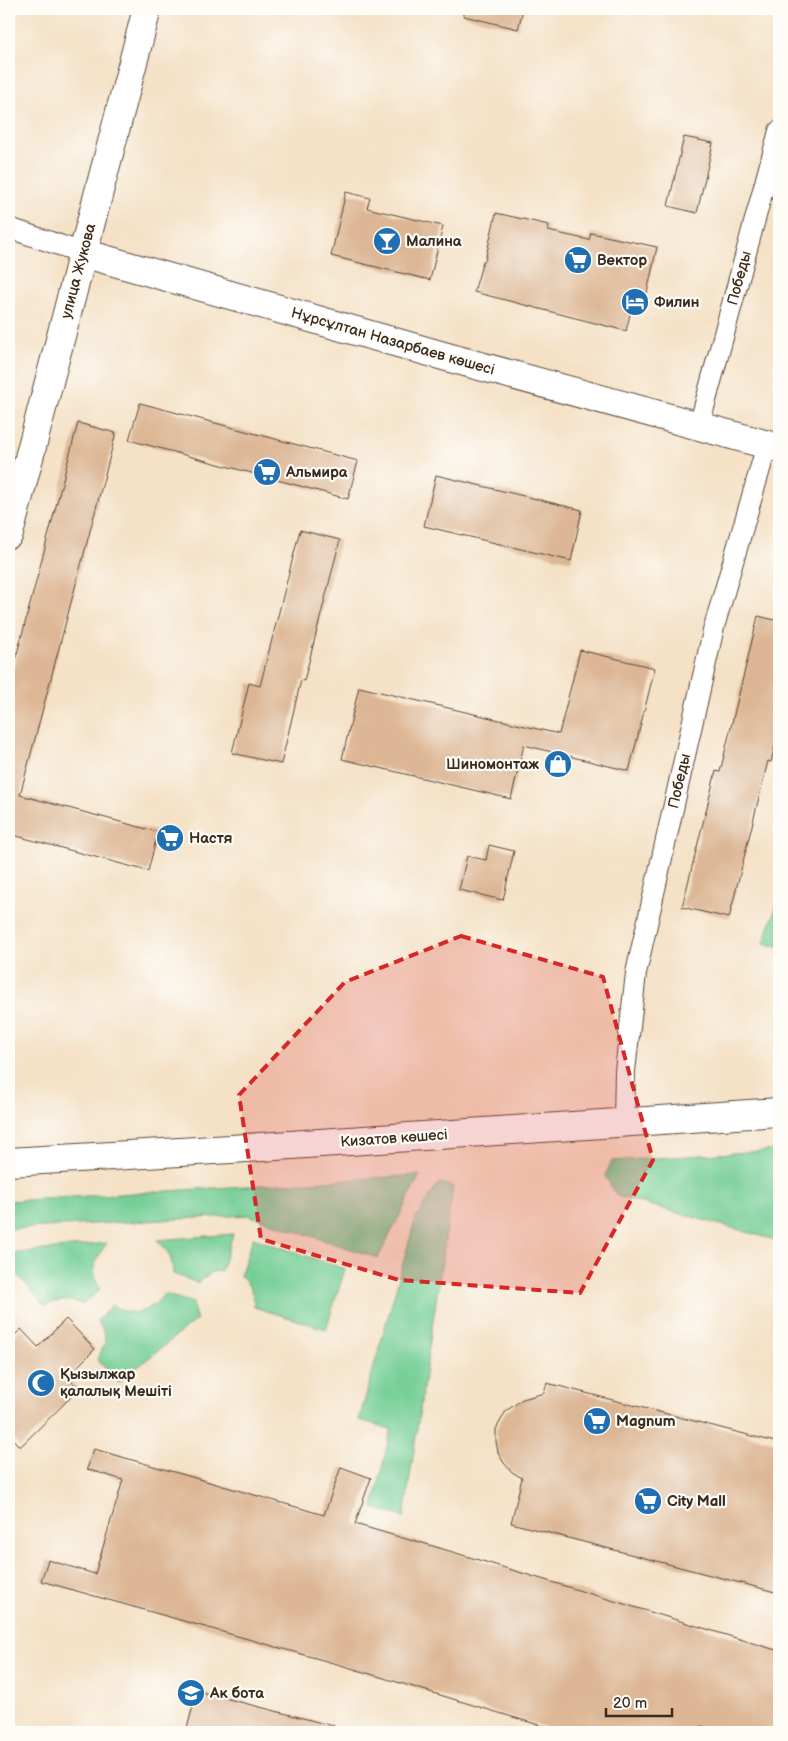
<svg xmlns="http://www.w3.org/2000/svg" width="788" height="1741" font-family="'Balsamiq Sans',sans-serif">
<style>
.green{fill:#74ce95;stroke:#587c5a}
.building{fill:#ddb795}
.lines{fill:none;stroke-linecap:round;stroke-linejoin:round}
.minor-casing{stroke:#574537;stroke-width:22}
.secondary-casing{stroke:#574537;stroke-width:30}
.minor{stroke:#fff;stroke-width:20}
.secondary{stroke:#fff;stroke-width:28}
.marked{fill:#d62828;fill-opacity:0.2;stroke:#d62828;stroke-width:4;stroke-dasharray:10 6;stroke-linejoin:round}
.labels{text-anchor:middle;stroke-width:4.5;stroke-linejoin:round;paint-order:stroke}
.poi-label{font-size:15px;font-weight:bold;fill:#3b2a1e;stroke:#fdfcf7;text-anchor:start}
.street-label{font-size:15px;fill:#3b2a1e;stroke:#fdfcf7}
</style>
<rect width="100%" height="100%" fill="#fdfcf7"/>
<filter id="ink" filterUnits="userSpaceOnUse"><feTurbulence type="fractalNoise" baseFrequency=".02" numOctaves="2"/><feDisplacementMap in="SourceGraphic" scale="10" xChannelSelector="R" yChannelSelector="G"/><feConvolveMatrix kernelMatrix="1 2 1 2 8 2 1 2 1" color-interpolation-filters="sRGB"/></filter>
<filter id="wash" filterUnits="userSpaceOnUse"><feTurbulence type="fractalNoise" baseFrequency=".0096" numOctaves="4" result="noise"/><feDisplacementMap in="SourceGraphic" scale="20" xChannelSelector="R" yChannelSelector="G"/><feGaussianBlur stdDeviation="1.12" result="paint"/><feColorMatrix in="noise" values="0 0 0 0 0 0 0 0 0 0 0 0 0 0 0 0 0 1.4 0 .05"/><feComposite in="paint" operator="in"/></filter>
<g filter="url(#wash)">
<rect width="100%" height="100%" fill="#f4e1c6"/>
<g class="green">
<path d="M 779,898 L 779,947 L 764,943 Z"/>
<path d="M 779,1150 L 779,1241 L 617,1196 L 605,1176 L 612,1161 Z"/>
<path d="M 420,1175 L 378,1258 L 248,1215 L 9,1229 L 9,1201 Z"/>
<path d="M 439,1183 L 453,1186 L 404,1517 L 373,1508 L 391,1429 L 359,1420 L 416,1217 Z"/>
<path d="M 233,1234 L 221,1271 L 212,1272 L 198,1283 L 173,1274 C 173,1259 168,1250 157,1240 Z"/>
<path d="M 253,1238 L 345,1269 L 326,1329 L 254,1307 C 254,1293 250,1285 240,1276 Z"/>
<path d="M 107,1243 C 95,1259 90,1271 100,1290 L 83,1304 C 69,1299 58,1300 45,1306 L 9,1265 L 9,1254 Z"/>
<path d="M 164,1294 L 193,1303 L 194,1311 L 197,1319 L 118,1383 L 97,1359 C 107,1343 108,1336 97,1321 L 112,1305 C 132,1319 151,1312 164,1294 Z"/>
</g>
<g id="blocks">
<g class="building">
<path d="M 464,9 L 523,9 L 518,29 L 464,16 Z"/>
<path d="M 684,137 L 713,143 L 697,213 L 668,206 Z"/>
<path d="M 346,192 L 370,198 L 367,208 L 443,226 L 430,280 L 331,256 Z"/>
<path d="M 496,213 L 549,225 L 548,231 L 589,240 L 591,233 L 657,247 L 647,293 L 641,292 L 639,303 L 633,302 L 626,331 L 474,292 L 483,261 L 485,261 Z"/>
<path d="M 140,403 L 358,461 L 348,499 L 129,440 Z"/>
<path d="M 78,423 L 116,433 L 20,795 L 158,832 L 148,871 L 9,834 L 9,684 Z"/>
<path d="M 436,475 L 582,510 L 571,561 L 424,526 Z"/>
<path d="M 300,530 L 340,540 L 304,681 L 301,680 L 281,764 L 232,753 L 249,683 L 260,686 Z"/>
<path d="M 758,616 L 779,621 L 779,730 L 771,762 L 768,761 L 729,918 L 682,907 L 716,771 L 720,772 Z"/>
<path d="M 580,650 L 655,668 L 629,771 L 524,745 L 511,799 L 342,759 L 359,687 L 559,734 Z"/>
<path d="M 489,845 L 514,851 L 503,900 L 459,890 L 467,856 L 486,860 Z"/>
<path d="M 66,1319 L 95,1349 L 67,1377 L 79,1389 L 20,1447 L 9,1435 L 9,1341 L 21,1329 L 38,1347 Z"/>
<path d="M 547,1383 L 779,1443 L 779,1593 L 511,1523 L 522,1478 L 512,1472 L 504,1463 L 498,1453 L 496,1441 L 496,1429 L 506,1411 L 523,1399 L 544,1393 Z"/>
<path d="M 94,1449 L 324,1515 L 341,1467 L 371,1478 L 355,1524 L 413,1541 L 413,1540 L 779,1651 L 779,1732 L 723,1732 L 701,1726 L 700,1732 L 562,1732 L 344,1666 L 41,1581 L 48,1560 L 95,1574 L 123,1480 L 87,1469 Z"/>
<path d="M 197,1691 L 334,1726 L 333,1732 L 186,1732 Z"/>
</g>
</g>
</g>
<g filter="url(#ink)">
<use href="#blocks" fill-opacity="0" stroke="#574537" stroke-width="1"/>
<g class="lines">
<defs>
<g id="minor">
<path d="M 9,228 L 83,253"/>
<path d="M 699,426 L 779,131"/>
<path d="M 624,1123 L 625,1071 L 636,973 L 714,627 L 767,445"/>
</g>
<g id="secondary">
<path d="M 83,253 L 447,357 L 779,448"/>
<path d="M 9,534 L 147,9"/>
<path d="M 9,1162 L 231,1149 L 779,1112"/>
</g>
</defs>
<use href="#minor" class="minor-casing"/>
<use href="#secondary" class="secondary-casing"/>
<use href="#minor" class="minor"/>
<use href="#secondary" class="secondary"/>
</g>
</g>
<path class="marked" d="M 461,936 L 603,977 L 653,1160 L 580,1293 L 399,1280 L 261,1239 L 239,1095 L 345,982 Z"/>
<defs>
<symbol id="bar-disc" viewBox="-11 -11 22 22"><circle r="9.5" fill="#1f6fb2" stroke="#fdfcf7"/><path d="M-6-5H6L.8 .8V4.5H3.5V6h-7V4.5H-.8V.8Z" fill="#fff"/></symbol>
<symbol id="supermarket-disc" viewBox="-11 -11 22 22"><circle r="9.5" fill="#1f6fb2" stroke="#fdfcf7"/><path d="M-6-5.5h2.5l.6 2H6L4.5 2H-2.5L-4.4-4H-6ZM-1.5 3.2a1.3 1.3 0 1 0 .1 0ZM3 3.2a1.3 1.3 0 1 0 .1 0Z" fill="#fff"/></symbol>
<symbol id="hotel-disc" viewBox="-11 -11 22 22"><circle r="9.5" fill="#1f6fb2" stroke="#fdfcf7"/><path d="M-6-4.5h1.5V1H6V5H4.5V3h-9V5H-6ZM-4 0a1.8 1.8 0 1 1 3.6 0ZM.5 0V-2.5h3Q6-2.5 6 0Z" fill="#fff"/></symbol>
<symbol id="shop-disc" viewBox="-11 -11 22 22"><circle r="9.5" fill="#1f6fb2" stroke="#fdfcf7"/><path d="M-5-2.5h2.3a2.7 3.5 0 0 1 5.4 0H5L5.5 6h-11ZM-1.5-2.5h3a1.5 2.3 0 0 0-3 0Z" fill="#fff"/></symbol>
<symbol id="mosque-disc" viewBox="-11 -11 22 22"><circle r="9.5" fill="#1f6fb2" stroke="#fdfcf7"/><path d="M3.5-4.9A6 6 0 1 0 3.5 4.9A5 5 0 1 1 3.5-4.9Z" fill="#fff"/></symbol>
<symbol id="school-disc" viewBox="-11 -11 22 22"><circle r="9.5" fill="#1f6fb2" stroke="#fdfcf7"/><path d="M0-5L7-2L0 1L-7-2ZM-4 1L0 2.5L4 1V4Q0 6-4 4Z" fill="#fff"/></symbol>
</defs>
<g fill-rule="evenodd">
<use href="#bar-disc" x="371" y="225" width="32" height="32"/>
<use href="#supermarket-disc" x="562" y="244" width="32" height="32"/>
<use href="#hotel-disc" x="619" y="286" width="32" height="32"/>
<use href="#supermarket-disc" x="251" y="456" width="32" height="32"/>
<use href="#shop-disc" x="542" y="748" width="32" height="32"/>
<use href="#supermarket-disc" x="154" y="822" width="32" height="32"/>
<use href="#mosque-disc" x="25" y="1367" width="32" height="32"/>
<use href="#supermarket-disc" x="581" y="1405" width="32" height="32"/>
<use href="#supermarket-disc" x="632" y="1485" width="32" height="32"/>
<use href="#school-disc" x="175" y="1677" width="32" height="32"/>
</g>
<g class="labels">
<g class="poi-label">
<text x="406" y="246">Малина</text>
<text x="597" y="265">Вектор</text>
<text x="654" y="307">Филин</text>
<text x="286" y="477">Альмира</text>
<text x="539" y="769" text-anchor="end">Шиномонтаж</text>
<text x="189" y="843">Настя</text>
<text x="60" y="1379">Қызылжар<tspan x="60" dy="17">қалалық Мешіті</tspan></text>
<text x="616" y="1426">Magnum</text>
<text x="667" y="1506">City Mall</text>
<text x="210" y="1698">Ак бота</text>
</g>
<g class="street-label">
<text transform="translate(78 271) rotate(-75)" y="5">улица Жукова</text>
<text transform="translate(739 278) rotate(-75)" y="5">Победы</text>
<text transform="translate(393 341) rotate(16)" y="5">Нұрсұлтан Назарбаев көшесі</text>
<text transform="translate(679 781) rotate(-77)" y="5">Победы</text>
<text transform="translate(394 1138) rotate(-4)" y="5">Кизатов көшесі</text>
</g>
</g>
<rect width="788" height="1741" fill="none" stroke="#fdfcf7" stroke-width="30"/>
<path d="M606 1708v8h66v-8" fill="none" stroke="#3b2a1e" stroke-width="2.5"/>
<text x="613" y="1708" font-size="15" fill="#3b2a1e" stroke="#fdfcf7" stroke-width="4" paint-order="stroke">20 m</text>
</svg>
